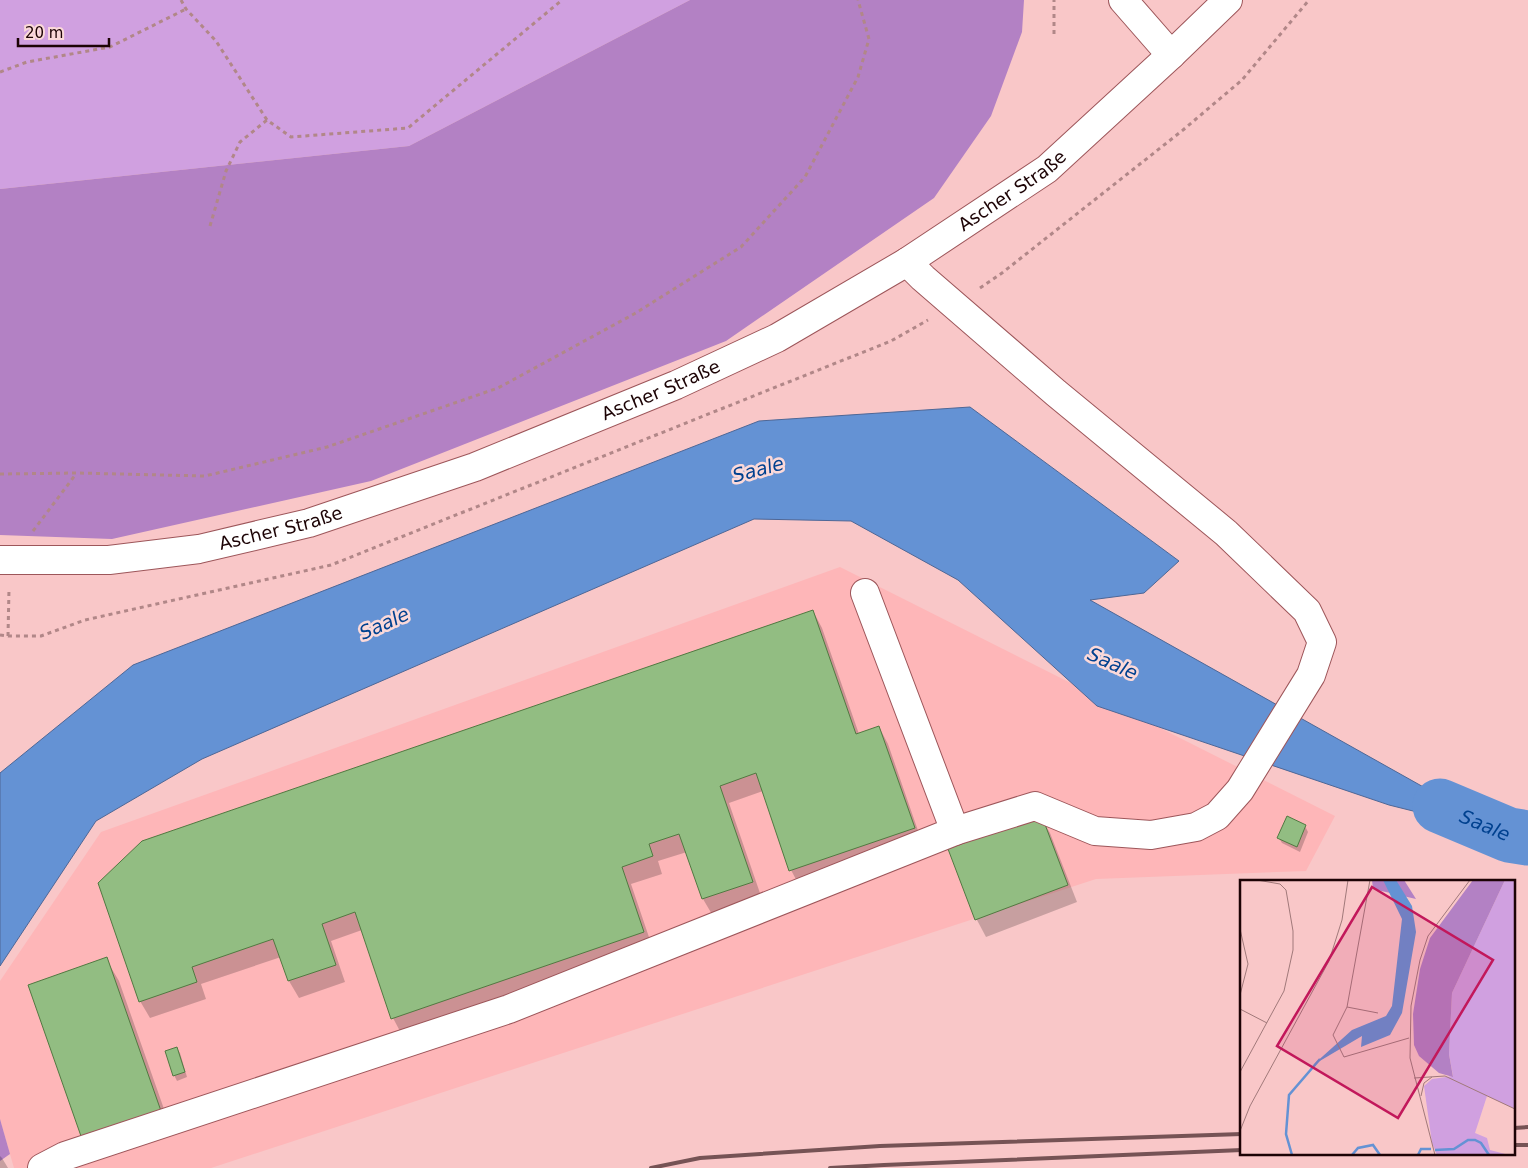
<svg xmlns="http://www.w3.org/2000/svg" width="1528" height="1168" font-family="'DejaVu Sans',sans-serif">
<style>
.built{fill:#feb6b8}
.green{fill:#d0a0e0}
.forest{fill:#b381c4}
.water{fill:#6492d4;stroke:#4e6796}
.shadow{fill:#0003}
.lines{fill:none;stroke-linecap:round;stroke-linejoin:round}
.river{stroke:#6492d4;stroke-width:55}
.building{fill:#92bd82;stroke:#517941}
.minor-casing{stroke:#9d565a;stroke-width:30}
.path{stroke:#b18788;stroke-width:3;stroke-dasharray:4 4;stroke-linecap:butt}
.minor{stroke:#fff;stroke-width:28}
.rail{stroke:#765355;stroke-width:4}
.labels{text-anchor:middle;stroke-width:5;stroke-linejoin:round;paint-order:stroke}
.street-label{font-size:18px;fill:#1c0305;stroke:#fbd9d9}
.water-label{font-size:19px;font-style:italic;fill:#00418f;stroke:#fbd9d9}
.inset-river{fill:none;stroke:#6492d4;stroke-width:2.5}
.inset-road{fill:none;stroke:#a1797a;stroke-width:1}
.view{fill:#c2185b;fill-opacity:0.15;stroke:#c2185b;stroke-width:2.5}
.inset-edge{fill:none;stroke:#1c0305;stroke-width:2.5}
</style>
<rect width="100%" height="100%" fill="#f9c7c8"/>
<path class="built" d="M 840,567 L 1335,816 L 1306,871 L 1096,879 L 211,1168 L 14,1168 L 0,1119 L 0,981 L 101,832 Z"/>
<path class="green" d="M 0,0 L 690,0 L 409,146 L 0,189 Z"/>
<g class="forest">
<path d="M 690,0 L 1024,0 L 1022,32 L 991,116 L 934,198 L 726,341 L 371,481 L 112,539 L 0,535 L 0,189 L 409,146 Z"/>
<path d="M 0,1119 L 10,1154 L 0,1161 Z"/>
</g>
<path class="water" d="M 970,407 L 1179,561 L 1144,593 L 1090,600 L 1509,835 L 1389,805 L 1097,706 L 958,580 L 851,521 L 754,519 L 202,759 L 96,821 L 0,966 L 0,773 L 133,665 L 759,421 Z"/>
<g class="shadow">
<path d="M 813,611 L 822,628 L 859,734 L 879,727 L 888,744 L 923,845 L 800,887 L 791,870 L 763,791 L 729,803 L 762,899 L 713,916 L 703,899 L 687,852 L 658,861 L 662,874 L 631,884 L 653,949 L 402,1035 L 393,1018 L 362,930 L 331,941 L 345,982 L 299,998 L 289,981 L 281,957 L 201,984 L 206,999 L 150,1018 L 140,1001 L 100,884 Z"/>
<path d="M 1040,816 L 1050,833 L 1077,902 L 986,937 L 977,920 L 950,850 Z"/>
<path d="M 1305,826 L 1308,832 L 1300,852 L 1282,843 L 1279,838 Z"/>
<path d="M 106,959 L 119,981 L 164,1109 L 85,1136 L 172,1134 L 96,1161 L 83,1138 Z"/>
<path d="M 177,1048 L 180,1053 L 187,1077 L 177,1081 L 174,1075 Z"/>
<path d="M 0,1156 L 2,1158 L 8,1168 L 0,1168 Z"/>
</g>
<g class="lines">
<path class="river" id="s1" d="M 1440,806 L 1509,835 L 1528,838"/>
</g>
<g class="building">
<path d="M 813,610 L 856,734 L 879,726 L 915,828 L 789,871 L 756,773 L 720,786 L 753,882 L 702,899 L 679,834 L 649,844 L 653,856 L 622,867 L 644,932 L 391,1019 L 355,912 L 322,924 L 336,965 L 288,981 L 273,939 L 192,967 L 197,982 L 139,1002 L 98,883 L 142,841 Z"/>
<path d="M 1041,814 L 1068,885 L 975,920 L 948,849 Z"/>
<path d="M 1287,816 L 1306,825 L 1297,847 L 1277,838 Z"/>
<path d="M 107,957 L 161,1111 L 82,1139 L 28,985 Z"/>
<path d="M 177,1047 L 185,1072 L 173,1076 L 165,1051 Z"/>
</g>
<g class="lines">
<defs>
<g id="minor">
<path d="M 1123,0 L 1171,55"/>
<path d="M 907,262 L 923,278 L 1056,393 L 1226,533 L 1307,611 L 1322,642 L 1311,675 L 1240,790 L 1217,816 L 1196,827 L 1151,835 L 1095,831 L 1035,806 L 955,831"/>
<path id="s2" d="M 0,560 L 109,560 L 199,549 L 309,523 L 475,467 L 676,385 L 777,338 L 907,262 L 1047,169 L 1171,55 L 1228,0"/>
<path d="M 42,1168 L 65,1156 L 509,1009 L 955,831 L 865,593"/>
</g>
</defs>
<use href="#minor" class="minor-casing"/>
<g class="path">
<path d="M 181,0 L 186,9 L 216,41 L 267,120 L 291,137 L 408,128 L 562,0"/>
<path d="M 1054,34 L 1054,0"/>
<path d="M 0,72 L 27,62 L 110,47 L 186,9"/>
<path d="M 210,226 L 226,171 L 240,142 L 267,120"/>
<path d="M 980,288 L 1002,273 L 1183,130 L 1242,80 L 1309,0"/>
<path d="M 0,474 L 77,473 L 205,476 L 327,447 L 498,388 L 634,314 L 741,247 L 805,177 L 858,77 L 869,39 L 858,0"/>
<path d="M 33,531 L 76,474"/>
<path d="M 0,635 L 8,636 L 41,636 L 85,620 L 331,565 L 891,341 L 928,320"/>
<path d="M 8,636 L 9,589"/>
</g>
<use href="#minor" class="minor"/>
<g class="rail">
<path d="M 1514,1128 L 1528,1127"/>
<path d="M 1514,1145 L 1528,1145"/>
<path d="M 651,1168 L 700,1158 L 880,1146 L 1242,1134"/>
<path d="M 830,1168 L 884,1165 L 1242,1150"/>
</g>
</g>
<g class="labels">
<g class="street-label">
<text dy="6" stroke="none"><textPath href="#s2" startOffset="1094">Ascher Straße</textPath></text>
<text dy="6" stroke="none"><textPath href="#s2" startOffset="689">Ascher Straße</textPath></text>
<text dy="6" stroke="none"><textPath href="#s2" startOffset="284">Ascher Straße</textPath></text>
</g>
<g class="water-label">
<text transform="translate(758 469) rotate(-15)" y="7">Saale</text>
<text transform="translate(384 623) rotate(-24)" y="7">Saale</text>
<text transform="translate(1113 663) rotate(24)" y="7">Saale</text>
<text dy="7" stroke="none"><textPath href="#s1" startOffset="49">Saale</textPath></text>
</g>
</g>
<g transform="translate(1240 880)">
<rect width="275" height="275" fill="#f9c7c8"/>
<path d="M 265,0 L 275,0 L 275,229 L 247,216 L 235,253 L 247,258 L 250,270 L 269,275 L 197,275 L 192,263 L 184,206 L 192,199 L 213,196 L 209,174 L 212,113 Z" fill="#d0a0e0"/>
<path d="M 132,0 L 164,0 L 176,19 L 133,9 ZM 233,0 L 265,0 L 212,113 L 209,174 L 213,197 L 199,193 L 179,176 L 174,165 L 173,134 L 180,89 L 190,58 Z" fill="#b381c4"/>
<path d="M 143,0 L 156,0 L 172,26 L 176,52 L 162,133 L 150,155 L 121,167 L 122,156 L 73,185 L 112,150 L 146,136 L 152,126 L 162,39 Z" fill="#6492d4"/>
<path class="inset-river" d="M 195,270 L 214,269 L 228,260 L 235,260 L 241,263 L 249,275M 52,275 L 46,254 L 49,215 L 80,179M 112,275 L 118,268 L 133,265 L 140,275M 178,275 L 181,269 L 191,269"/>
<path class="inset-road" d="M 130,0 L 107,127 L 138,133M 0,49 L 8,84 L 0,115M 107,127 L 93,155 L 104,177 L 169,158M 0,129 L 27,143M 0,192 L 44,111 L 53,70 L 53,51 L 46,10 L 40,4 L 17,0M 174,198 L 205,196 L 275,229M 181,216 L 184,203 L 192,197M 0,251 L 10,226 L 89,81 L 102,40 L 108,0M 195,275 L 170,178 L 171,126 L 180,80 L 188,56 L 230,0"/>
<path class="view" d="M 132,7 L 253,80 L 158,238 L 37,166 Z"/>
<rect width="275" height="275" class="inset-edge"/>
</g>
<path d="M18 38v8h91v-8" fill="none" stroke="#1c0305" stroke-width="2.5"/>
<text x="25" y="38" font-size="15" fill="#1c0305" stroke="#fbd9d9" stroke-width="4" paint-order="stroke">20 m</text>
</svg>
